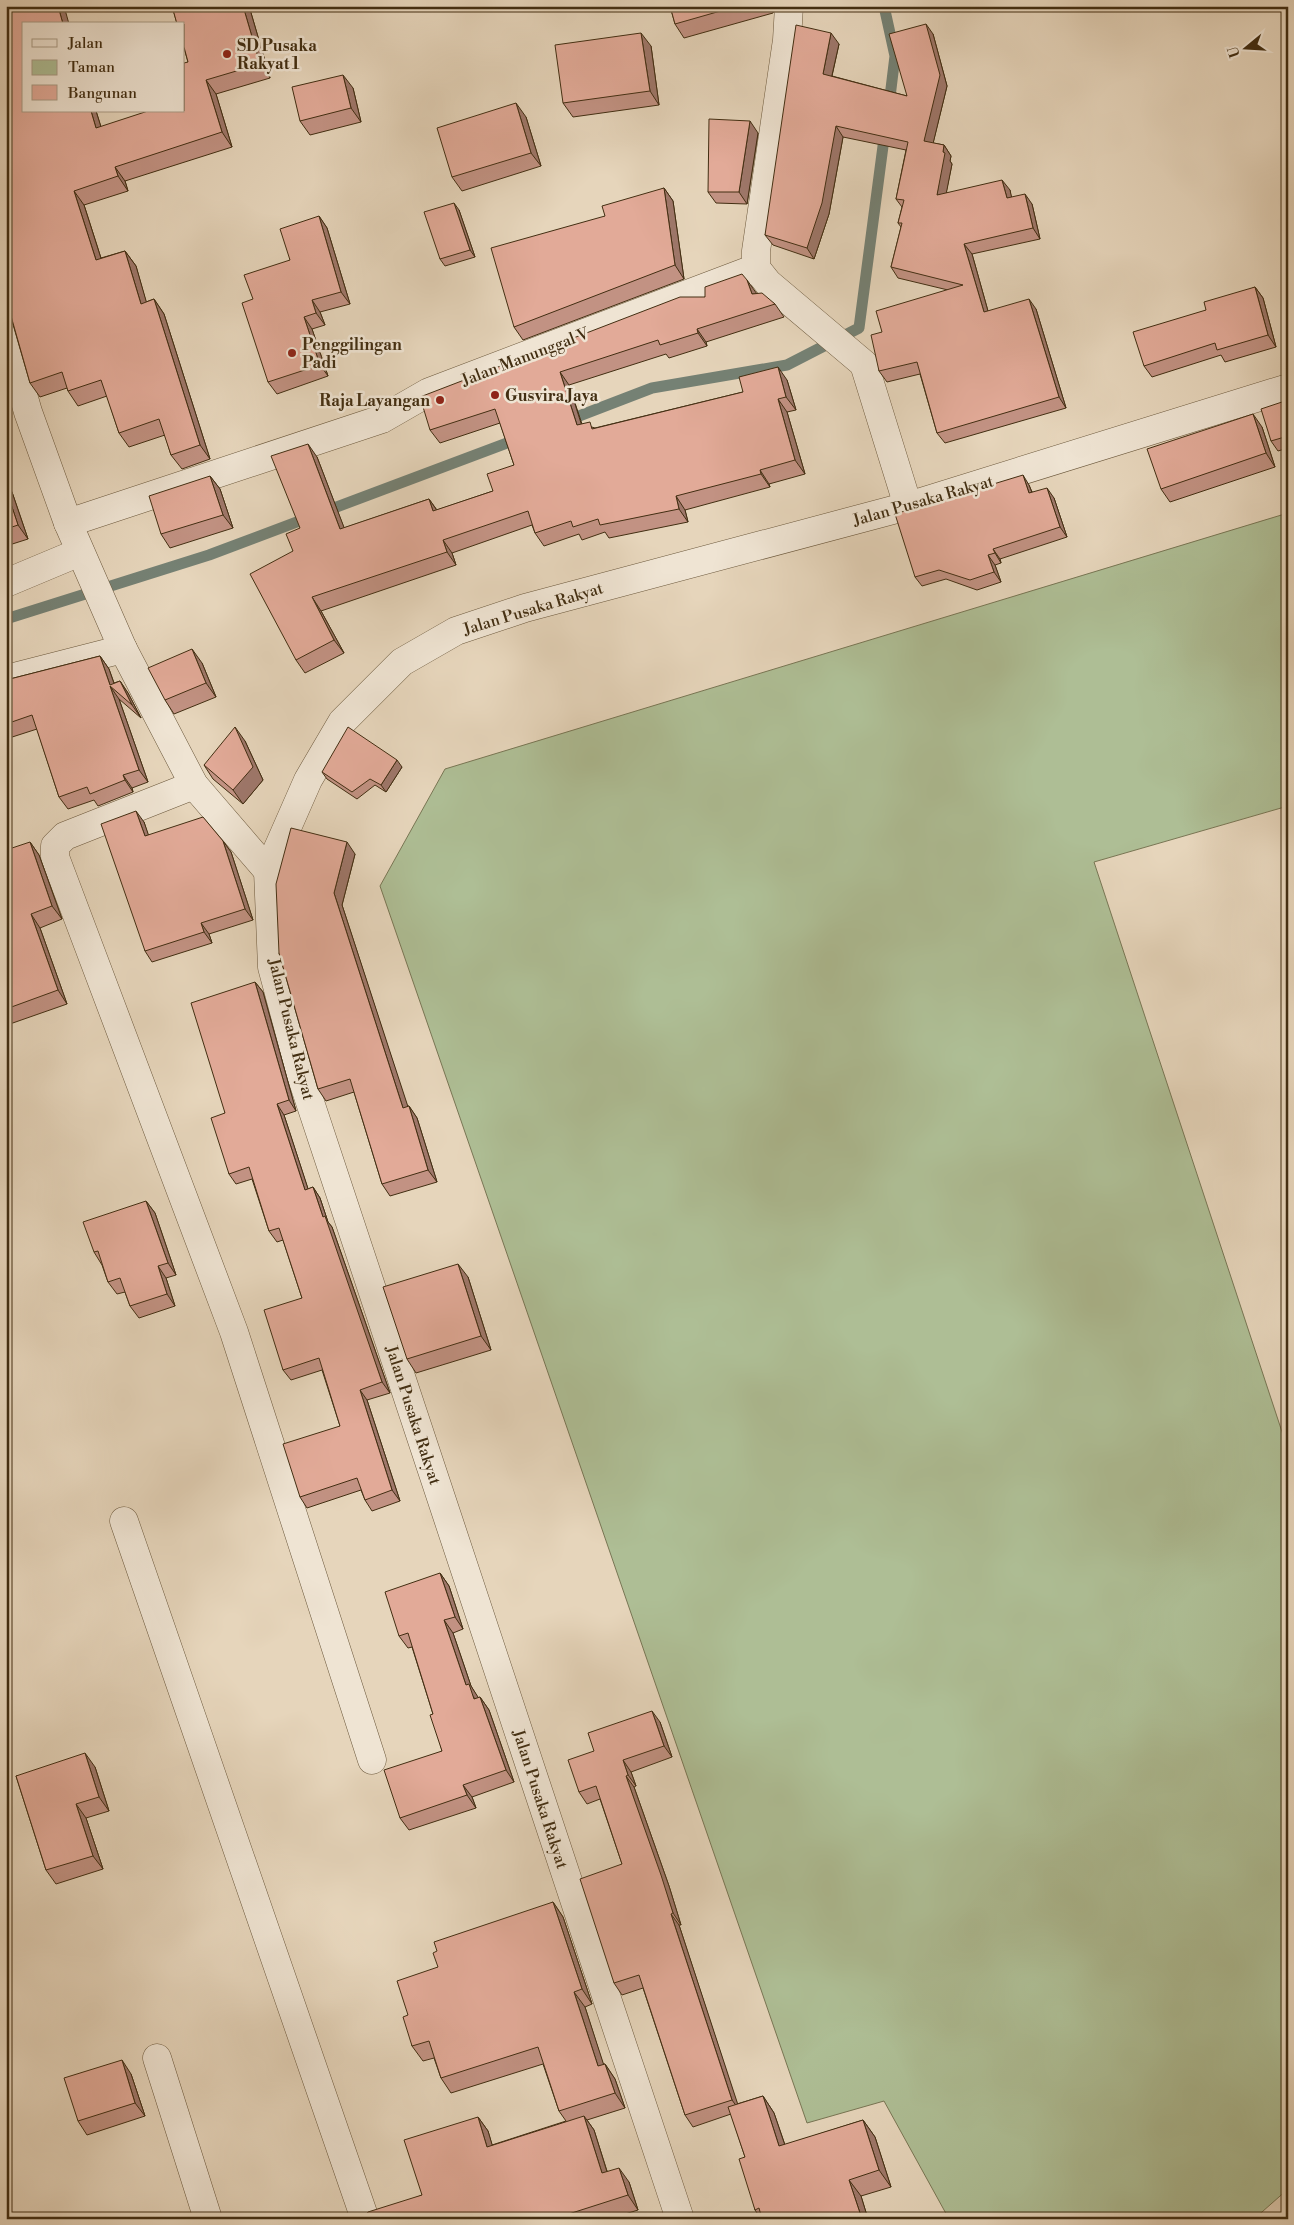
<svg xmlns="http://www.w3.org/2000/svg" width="1294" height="2225" font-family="'Libre Bodoni',serif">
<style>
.green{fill:#aebe95;stroke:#787654}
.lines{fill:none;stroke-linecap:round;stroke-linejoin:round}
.stream{stroke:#758174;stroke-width:11}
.minor-casing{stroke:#6b583c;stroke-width:29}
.minor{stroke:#efe4d3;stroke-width:28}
.wall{fill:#c29283;stroke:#422e12}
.shaded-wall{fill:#9e776a;stroke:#422e12}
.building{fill:#e2aa98;stroke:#422e12}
.poi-dot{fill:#8f2418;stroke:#efe4d3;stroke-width:2}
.labels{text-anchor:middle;stroke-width:5;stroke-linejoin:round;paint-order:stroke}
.poi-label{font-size:16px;font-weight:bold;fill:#422e12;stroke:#efe4d3;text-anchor:start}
.street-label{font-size:16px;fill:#422e12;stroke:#efe4d3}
</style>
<rect width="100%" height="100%" fill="#e6d5bb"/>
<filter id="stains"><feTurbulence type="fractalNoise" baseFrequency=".004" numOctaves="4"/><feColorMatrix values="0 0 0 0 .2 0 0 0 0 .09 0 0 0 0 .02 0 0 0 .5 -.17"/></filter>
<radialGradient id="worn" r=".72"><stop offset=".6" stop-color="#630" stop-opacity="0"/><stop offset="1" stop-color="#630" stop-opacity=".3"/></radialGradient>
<path class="green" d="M 1288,513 L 1288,806 L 1094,862 L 1288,1450 L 1288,2189 L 1254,2219 L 949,2219 L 884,2101 L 807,2123 L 380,886 L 445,769 Z"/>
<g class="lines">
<g class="stream">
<path d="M 884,6 L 895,56 L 889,105"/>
<path d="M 566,421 L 652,388 L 787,365 L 859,328 L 885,131"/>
<path d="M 6,619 L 209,555 L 520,438"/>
</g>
<defs>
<g id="minor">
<path d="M 789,6 L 787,40 L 756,251 L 756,268 L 768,283 L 864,364 L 908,506"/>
<path d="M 6,335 L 28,412 L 68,523 L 123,649 L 194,785 L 268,871"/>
<path d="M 68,523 L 382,419 L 429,392 L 756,268"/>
<path d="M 6,583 L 80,552"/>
<path d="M 6,679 L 123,649"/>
<path d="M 194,785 L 65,836 L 55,846 L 55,857 L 234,1332 L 372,1760"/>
<path d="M 124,1521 L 365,2219"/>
<path d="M 157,2058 L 208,2219"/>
<path d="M 680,2219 L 301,1075 L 272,967 L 268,871 L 308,780 L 342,722 L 402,662 L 456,631 L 525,608 L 908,506 L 1288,388"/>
</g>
</defs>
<use href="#minor" class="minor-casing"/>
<use href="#minor" class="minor"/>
</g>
<g class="wall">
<path d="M 172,6 L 249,6 L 270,78 L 216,94 L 232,147 L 125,181 L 128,191 L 84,205 L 101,258 L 125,251 L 136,266 L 146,302 L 154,299 L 164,314 L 210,459 L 182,469 L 171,455 L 165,435 L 129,447 L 119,433 L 107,396 L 78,406 L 68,391 L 67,388 L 40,397 L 30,383 L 12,321 L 9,320 L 6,315 L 6,282 L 7,281 L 96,111 L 101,127 L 184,111 L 188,62 Z"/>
<path d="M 670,6 L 774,6 L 773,13 L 684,38 L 675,24 Z"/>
<path d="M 933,34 L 947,86 L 933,143 L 944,145 L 951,156 L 950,161 L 952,164 L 946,193 L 1010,190 L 1011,197 L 1032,204 L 1040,239 L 972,254 L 988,311 L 1036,309 L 1066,408 L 945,443 L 937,433 L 920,374 L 887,382 L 879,371 L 882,332 L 948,290 L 898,278 L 891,267 L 901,227 L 898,223 L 902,207 L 896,199 L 906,150 L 843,137 L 829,214 L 814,259 L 773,245 L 765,235 L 839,44 L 832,76 L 907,96 Z"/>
<path d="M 651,46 L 659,105 L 573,117 L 563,103 Z"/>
<path d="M 353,88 L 361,122 L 310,135 L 300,121 Z"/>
<path d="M 526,117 L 541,166 L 462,191 L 452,177 Z"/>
<path d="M 758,133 L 747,204 L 716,203 L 708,192 Z"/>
<path d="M 664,188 L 673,201 L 684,279 L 523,340 L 514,327 L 605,216 Z"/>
<path d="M 459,210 L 475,257 L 445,266 L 440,259 Z"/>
<path d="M 319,216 L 327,228 L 350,304 L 320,312 L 325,325 L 312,329 L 328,376 L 277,394 L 268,382 L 290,260 Z"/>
<path d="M 1255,287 L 1263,298 L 1276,347 L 1225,362 L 1221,355 L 1152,377 L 1144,366 L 1206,310 Z"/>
<path d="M 756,293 L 775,304 L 784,317 L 706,342 L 707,346 L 669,358 L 666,354 L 569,385 L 582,424 L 595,428 L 743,392 L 787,380 L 796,410 L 787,412 L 805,474 L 769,484 L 770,487 L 685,510 L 688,522 L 609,538 L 605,532 L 582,540 L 579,534 L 544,546 L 535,533 L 532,525 L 452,553 L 456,565 L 321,611 L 344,653 L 305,673 L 296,660 L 293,551 L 300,528 L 317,457 L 344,528 L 429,499 L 437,510 L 493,491 L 514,465 L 500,423 L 440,443 L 430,430 L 705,297 Z"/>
<path d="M 1288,400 L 1288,448 L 1278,451 L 1271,441 Z"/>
<path d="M 1262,427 L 1275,467 L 1170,502 L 1161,489 Z"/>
<path d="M 210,476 L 220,489 L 233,528 L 170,548 L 161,534 Z"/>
<path d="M 6,484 L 12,492 L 28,539 L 6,546 Z"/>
<path d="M 1029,485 L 1032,492 L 1054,498 L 1067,537 L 1000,559 L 1001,563 L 995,565 L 1001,582 L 977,590 L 946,579 L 922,586 L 915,577 Z"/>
<path d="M 100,656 L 109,669 L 114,683 L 120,681 L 128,693 L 141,718 L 119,699 L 148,782 L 132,788 L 133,792 L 98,806 L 94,800 L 68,809 L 59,797 L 37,729 L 6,739 L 6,680 Z"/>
<path d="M 202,663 L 216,697 L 174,714 L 165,700 Z"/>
<path d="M 245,741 L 263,780 L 243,804 L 213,779 L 204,765 Z"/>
<path d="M 402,767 L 386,792 L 375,785 L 357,799 L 327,779 L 322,772 Z"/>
<path d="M 144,822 L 148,835 L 223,841 L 231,852 L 253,920 L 209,934 L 212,943 L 152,962 L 145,951 Z"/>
<path d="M 30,842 L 39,855 L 62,919 L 40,928 L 67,1004 L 7,1025 L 6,957 L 10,956 Z"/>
<path d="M 355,854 L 342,905 L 407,1106 L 409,1106 L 417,1118 L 437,1182 L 390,1196 L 382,1184 L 354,1092 L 326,1101 L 318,1089 L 279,953 Z"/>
<path d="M 255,982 L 263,992 L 296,1111 L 284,1115 L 308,1189 L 313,1187 L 320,1198 L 328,1222 L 332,1227 L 390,1393 L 367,1400 L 400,1501 L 372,1511 L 365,1500 L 361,1490 L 307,1508 L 300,1497 L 340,1426 L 322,1370 L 291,1380 L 283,1370 L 302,1298 L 283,1240 L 277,1242 L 269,1231 L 252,1179 L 236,1184 L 229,1174 L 225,1113 Z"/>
<path d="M 146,1201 L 155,1213 L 176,1275 L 166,1278 L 175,1306 L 139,1318 L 130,1306 L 125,1292 L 117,1294 L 108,1282 L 102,1265 L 94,1252 Z"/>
<path d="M 468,1277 L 491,1350 L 416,1373 L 407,1359 Z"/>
<path d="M 440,1573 L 449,1586 L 463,1629 L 453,1633 L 471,1686 L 478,1698 L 480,1697 L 489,1710 L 514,1782 L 472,1797 L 476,1808 L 409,1830 L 400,1818 L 442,1751 L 433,1714 L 412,1647 L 408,1648 L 399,1636 Z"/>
<path d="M 660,1722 L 672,1757 L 631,1772 L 636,1786 L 634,1787 L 669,1886 L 681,1925 L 679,1925 L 737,2104 L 763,2096 L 774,2113 L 785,2145 L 863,2120 L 875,2137 L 891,2187 L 861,2196 L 868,2219 L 761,2219 L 755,2210 L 745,2157 L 731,2114 L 693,2127 L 685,2115 L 643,1988 L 622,1995 L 614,1983 L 622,1864 L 600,1799 L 587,1804 L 579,1792 L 594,1751 Z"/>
<path d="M 95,1767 L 109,1811 L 86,1818 L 103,1869 L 56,1884 L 46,1870 L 16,1776 Z"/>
<path d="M 553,1902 L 563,1917 L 592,2004 L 585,2007 L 603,2064 L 605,2064 L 615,2079 L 625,2108 L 587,2120 L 594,2130 L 607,2171 L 629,2182 L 638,2210 L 609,2219 L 365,2219 L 422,2195 L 478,2117 L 488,2131 L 492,2145 L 566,2121 L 559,2111 L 543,2064 L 451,2093 L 441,2078 L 434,2058 L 423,2061 L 412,2046 L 408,2015 L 438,1967 Z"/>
<path d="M 131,2074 L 145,2116 L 87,2135 L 78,2121 Z"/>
</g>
<g class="shaded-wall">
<path d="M 58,6 L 64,6 L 69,24 L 63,24 Z"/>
<path d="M 243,6 L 249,6 L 270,78 L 260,64 Z"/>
<path d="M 768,6 L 774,6 L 773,13 Z"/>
<path d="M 926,24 L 933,34 L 947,86 L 931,152 L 924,141 Z"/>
<path d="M 641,33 L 651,46 L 659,105 L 650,91 Z"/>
<path d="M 831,33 L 839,44 L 830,84 L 823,74 Z"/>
<path d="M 343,75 L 353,88 L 361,122 L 351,108 Z"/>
<path d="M 206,80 L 216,94 L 232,147 L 222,132 Z"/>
<path d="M 516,103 L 526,117 L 541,166 L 531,153 Z"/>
<path d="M 91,111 L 96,111 L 106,143 L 96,128 Z"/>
<path d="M 750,121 L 758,133 L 747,204 L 739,192 Z"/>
<path d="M 836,126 L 843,137 L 829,214 L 814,259 L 807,248 Z"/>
<path d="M 944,145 L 951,156 L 950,161 L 952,164 L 944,205 L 937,195 Z"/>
<path d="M 115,167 L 125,181 L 128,191 L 118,176 Z"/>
<path d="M 1002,180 L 1010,190 L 1014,208 L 1007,198 Z"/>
<path d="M 664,188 L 673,201 L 684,279 L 675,265 Z"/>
<path d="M 74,191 L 84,205 L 106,274 L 96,260 Z"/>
<path d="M 1025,194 L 1032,204 L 1040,239 L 1033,228 Z"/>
<path d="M 454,203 L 459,210 L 475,257 L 470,250 Z"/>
<path d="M 319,216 L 327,228 L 350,304 L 341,292 Z"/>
<path d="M 964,244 L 972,254 L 991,322 L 984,312 Z"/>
<path d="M 125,251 L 136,266 L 151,318 L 141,304 Z"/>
<path d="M 747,280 L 757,294 L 752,294 Z"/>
<path d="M 1255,287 L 1263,298 L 1276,347 L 1268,335 Z"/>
<path d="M 154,299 L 164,314 L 210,459 L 200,445 Z"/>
<path d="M 1029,299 L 1036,309 L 1066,408 L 1059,397 Z"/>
<path d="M 312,300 L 320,312 L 325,325 L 316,313 Z"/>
<path d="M 304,317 L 312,329 L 328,376 L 320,365 Z"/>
<path d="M 697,329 L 706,342 L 707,346 L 698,333 Z"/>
<path d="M 778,367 L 787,380 L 796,410 L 786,397 Z"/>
<path d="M 560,372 L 569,385 L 586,439 L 577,425 Z"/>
<path d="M 778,399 L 787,412 L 805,474 L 795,460 Z"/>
<path d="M 1253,414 L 1262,427 L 1275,467 L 1266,453 Z"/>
<path d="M 308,444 L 317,457 L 350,543 L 340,529 Z"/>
<path d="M 760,470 L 769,484 L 770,487 L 761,474 Z"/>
<path d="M 1023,475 L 1029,485 L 1036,503 L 1029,493 Z"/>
<path d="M 210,476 L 220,489 L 233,528 L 223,515 Z"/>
<path d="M 6,484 L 12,492 L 28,539 L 18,525 L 6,489 Z"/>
<path d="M 1047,488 L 1054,498 L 1067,537 L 1060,527 Z"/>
<path d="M 676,496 L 685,510 L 688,522 L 679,509 Z"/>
<path d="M 429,499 L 438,512 L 433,511 Z"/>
<path d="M 443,540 L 452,553 L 456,565 L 447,552 Z"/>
<path d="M 993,549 L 1000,559 L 1001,563 L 995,553 Z"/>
<path d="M 988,555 L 995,565 L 1001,582 L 994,572 Z"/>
<path d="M 312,597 L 321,611 L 344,653 L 334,640 Z"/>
<path d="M 192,649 L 202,663 L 216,697 L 206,683 Z"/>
<path d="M 100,656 L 109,669 L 117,692 L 110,685 Z"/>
<path d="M 120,681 L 128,693 L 141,718 L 132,705 Z"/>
<path d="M 110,686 L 119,699 L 148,782 L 139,770 Z"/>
<path d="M 235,727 L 245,741 L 263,780 L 243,804 L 233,790 Z"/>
<path d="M 397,760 L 402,767 L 386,792 L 381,785 Z"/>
<path d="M 123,775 L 132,788 L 133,792 L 125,780 Z"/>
<path d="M 136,811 L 144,822 L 153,848 L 145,836 Z"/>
<path d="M 223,841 L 231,852 L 253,920 L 245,909 Z"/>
<path d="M 30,842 L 39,855 L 62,919 L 52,906 Z"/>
<path d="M 347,842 L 355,854 L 342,905 L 412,1119 L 403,1108 L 334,893 Z"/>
<path d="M 31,914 L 40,928 L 67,1004 L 58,990 Z"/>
<path d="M 201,923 L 209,934 L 212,943 L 204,932 Z"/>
<path d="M 255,982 L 263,992 L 296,1111 L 289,1100 Z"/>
<path d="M 277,1104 L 284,1115 L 312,1201 L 305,1190 Z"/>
<path d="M 409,1106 L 417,1118 L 437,1182 L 428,1170 Z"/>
<path d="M 313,1187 L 320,1198 L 328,1222 L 332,1227 L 390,1393 L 382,1382 L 323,1217 Z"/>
<path d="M 146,1201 L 155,1213 L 176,1275 L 168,1263 Z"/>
<path d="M 458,1264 L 468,1277 L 491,1350 L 481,1336 Z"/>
<path d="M 158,1266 L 166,1278 L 175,1306 L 167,1294 Z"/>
<path d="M 360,1390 L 367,1400 L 400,1501 L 392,1490 Z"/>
<path d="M 440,1573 L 449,1586 L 463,1629 L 455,1617 Z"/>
<path d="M 444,1620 L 453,1633 L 471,1686 L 478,1697 L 483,1712 L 466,1685 Z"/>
<path d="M 480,1697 L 489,1710 L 514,1782 L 506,1770 Z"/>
<path d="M 652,1711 L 660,1722 L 672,1757 L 664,1746 Z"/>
<path d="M 85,1753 L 95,1767 L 109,1811 L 99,1797 Z"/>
<path d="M 623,1760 L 631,1772 L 636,1786 L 628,1775 Z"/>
<path d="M 626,1776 L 634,1787 L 669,1886 L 681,1925 L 673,1913 Z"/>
<path d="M 463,1785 L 472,1797 L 476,1808 L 467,1795 Z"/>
<path d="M 76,1804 L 86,1818 L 103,1869 L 93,1856 Z"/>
<path d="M 553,1902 L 563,1917 L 592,2004 L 582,1989 Z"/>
<path d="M 671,1914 L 679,1925 L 740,2111 L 732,2100 Z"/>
<path d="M 574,1992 L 585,2007 L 609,2081 L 598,2066 Z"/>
<path d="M 122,2060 L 131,2074 L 145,2116 L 135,2103 Z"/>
<path d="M 605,2064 L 615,2079 L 625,2108 L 615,2093 Z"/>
<path d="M 763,2096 L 774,2113 L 791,2163 L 779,2146 Z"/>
<path d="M 584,2116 L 594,2130 L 612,2188 L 602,2173 Z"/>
<path d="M 478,2117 L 488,2131 L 497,2161 L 487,2147 Z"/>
<path d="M 863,2120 L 875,2137 L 891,2187 L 879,2170 Z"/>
<path d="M 619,2168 L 629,2182 L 638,2210 L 628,2195 Z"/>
<path d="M 849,2180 L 861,2196 L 868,2219 L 862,2219 Z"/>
</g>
<g class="building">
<path d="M 6,6 L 58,6 L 63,24 L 24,24 L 24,111 L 91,111 L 96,128 L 148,111 L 184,111 L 184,63 L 188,62 L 184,47 L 184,24 L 177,24 L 172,6 L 243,6 L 260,64 L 206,80 L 222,132 L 115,167 L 118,176 L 74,191 L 96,260 L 125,251 L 141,304 L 154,299 L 200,445 L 171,455 L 159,419 L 119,433 L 101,380 L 68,391 L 62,372 L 30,383 L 11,316 L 6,309 L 6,282 L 7,281 L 6,278 Z"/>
<path d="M 670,6 L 738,6 L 675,24 Z"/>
<path d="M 926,24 L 940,75 L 924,141 L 944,145 L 943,152 L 945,153 L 937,195 L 1002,180 L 1007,198 L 1025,194 L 1033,228 L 964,244 L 984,312 L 1029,299 L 1059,397 L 937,433 L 917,362 L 879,371 L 871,335 L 882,332 L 876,311 L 963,285 L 891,267 L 902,223 L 898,223 L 904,200 L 896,199 L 908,142 L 836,126 L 822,203 L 807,248 L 765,235 L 796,25 L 831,33 L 823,74 L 907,96 L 889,34 Z"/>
<path d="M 641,33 L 650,91 L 563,103 L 555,45 Z"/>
<path d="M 343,75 L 351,108 L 300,121 L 292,87 Z"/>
<path d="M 516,103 L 531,153 L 452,177 L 437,128 Z"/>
<path d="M 709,119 L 750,121 L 739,192 L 708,192 Z"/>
<path d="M 664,188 L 675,265 L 514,327 L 491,248 L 605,216 L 602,206 Z"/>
<path d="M 454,203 L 470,250 L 440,259 L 424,212 Z"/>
<path d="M 319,216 L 341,292 L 312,300 L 316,313 L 304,317 L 320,365 L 268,382 L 242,303 L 253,299 L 244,275 L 290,260 L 280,229 Z"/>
<path d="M 742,274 L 747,280 L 752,294 L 762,293 L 775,304 L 697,329 L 698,333 L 660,345 L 658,340 L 560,372 L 577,425 L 590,422 L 592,429 L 743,392 L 739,377 L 778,367 L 786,397 L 778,399 L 795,460 L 760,470 L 761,474 L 676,496 L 679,509 L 600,525 L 598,519 L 573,527 L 571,521 L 535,533 L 528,511 L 443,540 L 447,552 L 312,597 L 334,640 L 296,660 L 250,574 L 293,551 L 286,534 L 300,528 L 271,456 L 308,444 L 340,529 L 429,499 L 433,511 L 493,491 L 487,474 L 514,465 L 495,409 L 430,430 L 420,397 L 680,297 L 705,297 L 705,287 Z"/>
<path d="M 1255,287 L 1268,335 L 1217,350 L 1215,343 L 1144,366 L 1133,332 L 1206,310 L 1204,302 Z"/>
<path d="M 1288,400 L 1288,436 L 1271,441 L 1261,409 Z"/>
<path d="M 1253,414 L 1266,453 L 1161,489 L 1147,449 Z"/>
<path d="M 1023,475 L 1029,493 L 1047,488 L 1060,527 L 993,549 L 995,553 L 988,555 L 994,572 L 970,580 L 939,570 L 915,577 L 895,514 Z"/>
<path d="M 210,476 L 223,515 L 161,534 L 149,496 Z"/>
<path d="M 6,489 L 18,525 L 6,529 Z"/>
<path d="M 192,649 L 206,683 L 165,700 L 148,668 Z"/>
<path d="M 100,656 L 110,685 L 120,681 L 132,705 L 110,686 L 139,770 L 123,775 L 125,780 L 90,794 L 87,787 L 59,797 L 32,715 L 6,724 L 6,680 Z"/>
<path d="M 235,727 L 253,767 L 233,790 L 204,765 Z"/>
<path d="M 348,727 L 397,760 L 381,785 L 370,779 L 352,792 L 322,772 Z"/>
<path d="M 136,811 L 145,836 L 203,817 L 223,841 L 245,909 L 201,923 L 204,932 L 145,951 L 101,824 Z"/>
<path d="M 291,828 L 347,842 L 334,893 L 403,1108 L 409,1106 L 428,1170 L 382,1184 L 350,1079 L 318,1089 L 279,953 L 276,884 Z"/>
<path d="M 30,842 L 52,906 L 31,914 L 58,990 L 6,1009 L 6,957 L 10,956 L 6,945 L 6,850 Z"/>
<path d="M 255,982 L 289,1100 L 277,1104 L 305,1190 L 313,1187 L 323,1217 L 325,1216 L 382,1382 L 360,1390 L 392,1490 L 365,1500 L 357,1478 L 300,1497 L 283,1444 L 340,1426 L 319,1358 L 283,1370 L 264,1310 L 302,1298 L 279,1228 L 269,1231 L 249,1167 L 229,1174 L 211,1118 L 225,1113 L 191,1003 Z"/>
<path d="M 146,1201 L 168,1263 L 158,1266 L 167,1294 L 130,1306 L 120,1278 L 108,1282 L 98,1251 L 94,1252 L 83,1222 Z"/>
<path d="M 458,1264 L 481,1336 L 407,1359 L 383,1287 Z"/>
<path d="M 440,1573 L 455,1617 L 444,1620 L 466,1685 L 469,1684 L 474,1699 L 480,1697 L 506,1770 L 463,1785 L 467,1795 L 400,1818 L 384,1770 L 442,1751 L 430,1715 L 433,1714 L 408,1633 L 399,1636 L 385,1592 Z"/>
<path d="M 652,1711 L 664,1746 L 623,1760 L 628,1775 L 626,1776 L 661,1875 L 673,1913 L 671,1914 L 732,2100 L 685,2115 L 639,1975 L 614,1983 L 580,1879 L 622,1864 L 596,1786 L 579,1792 L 568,1760 L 594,1751 L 588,1733 Z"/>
<path d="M 85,1753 L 99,1797 L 76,1804 L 93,1856 L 46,1870 L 16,1776 Z"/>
<path d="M 553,1902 L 582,1989 L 574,1992 L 598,2066 L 605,2064 L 615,2093 L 559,2111 L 538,2047 L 441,2078 L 429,2041 L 412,2046 L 403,2017 L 408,2015 L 397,1981 L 438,1967 L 433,1953 L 437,1951 L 434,1942 Z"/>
<path d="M 122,2060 L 135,2103 L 78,2121 L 64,2078 Z"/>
<path d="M 763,2096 L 779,2146 L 863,2120 L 879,2170 L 849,2180 L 862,2219 L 762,2219 L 759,2208 L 755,2210 L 739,2159 L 745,2157 L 728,2107 Z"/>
<path d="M 584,2116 L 602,2173 L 619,2168 L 628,2195 L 553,2219 L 365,2219 L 365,2216 L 368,2212 L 422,2195 L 404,2140 L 478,2117 L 487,2147 Z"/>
</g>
<g class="poi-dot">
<circle cx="227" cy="54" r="5"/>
<circle cx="292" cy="353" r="5"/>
<circle cx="495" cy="395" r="5"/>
<circle cx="440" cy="400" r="5"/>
</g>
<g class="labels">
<g class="poi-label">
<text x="237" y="51">SD Pusaka<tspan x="237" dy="18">Rakyat 1</tspan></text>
<text x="302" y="350">Penggilingan<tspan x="302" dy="18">Padi</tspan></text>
<text x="505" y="401">Gusvira Jaya</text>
<text x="430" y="406" text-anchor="end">Raja Layangan</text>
</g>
<g class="street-label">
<text transform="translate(525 356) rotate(-21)" y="6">Jalan Manunggal V</text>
<text transform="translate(923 500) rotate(-16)" y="6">Jalan Pusaka Rakyat</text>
<text transform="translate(533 608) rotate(-17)" y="6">Jalan Pusaka Rakyat</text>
<text transform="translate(292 1029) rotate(76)" y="6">Jalan Pusaka Rakyat</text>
<text transform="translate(414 1415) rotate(72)" y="6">Jalan Pusaka Rakyat</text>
<text transform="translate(541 1799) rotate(72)" y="6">Jalan Pusaka Rakyat</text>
</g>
</g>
<rect width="1294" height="2225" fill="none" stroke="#e6d5bb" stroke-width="25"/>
<rect x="8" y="8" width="1279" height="2210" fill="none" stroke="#422e12" stroke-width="2.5"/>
<rect x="12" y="12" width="1269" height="2200" fill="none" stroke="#422e12"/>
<rect x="22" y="22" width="162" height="90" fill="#efe4d3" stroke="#aa9b86"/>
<rect x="32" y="39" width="25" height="8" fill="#efe4d3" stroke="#aa9b86"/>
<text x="68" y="48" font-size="15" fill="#422e12">Jalan</text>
<rect x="32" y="60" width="25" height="15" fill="#aebe95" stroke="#aa9b86"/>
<text x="68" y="72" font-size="15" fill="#422e12">Taman</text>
<rect x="32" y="85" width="25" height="15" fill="#e2aa98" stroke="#aa9b86"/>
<text x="68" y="98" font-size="15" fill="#422e12">Bangunan</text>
<g transform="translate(1246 48) rotate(252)" stroke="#efe4d3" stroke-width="4" paint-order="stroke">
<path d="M0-4L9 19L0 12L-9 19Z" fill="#422e12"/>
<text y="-8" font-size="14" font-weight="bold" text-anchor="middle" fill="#422e12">U</text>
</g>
<rect width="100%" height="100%" filter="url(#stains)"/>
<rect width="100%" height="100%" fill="url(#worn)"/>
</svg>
